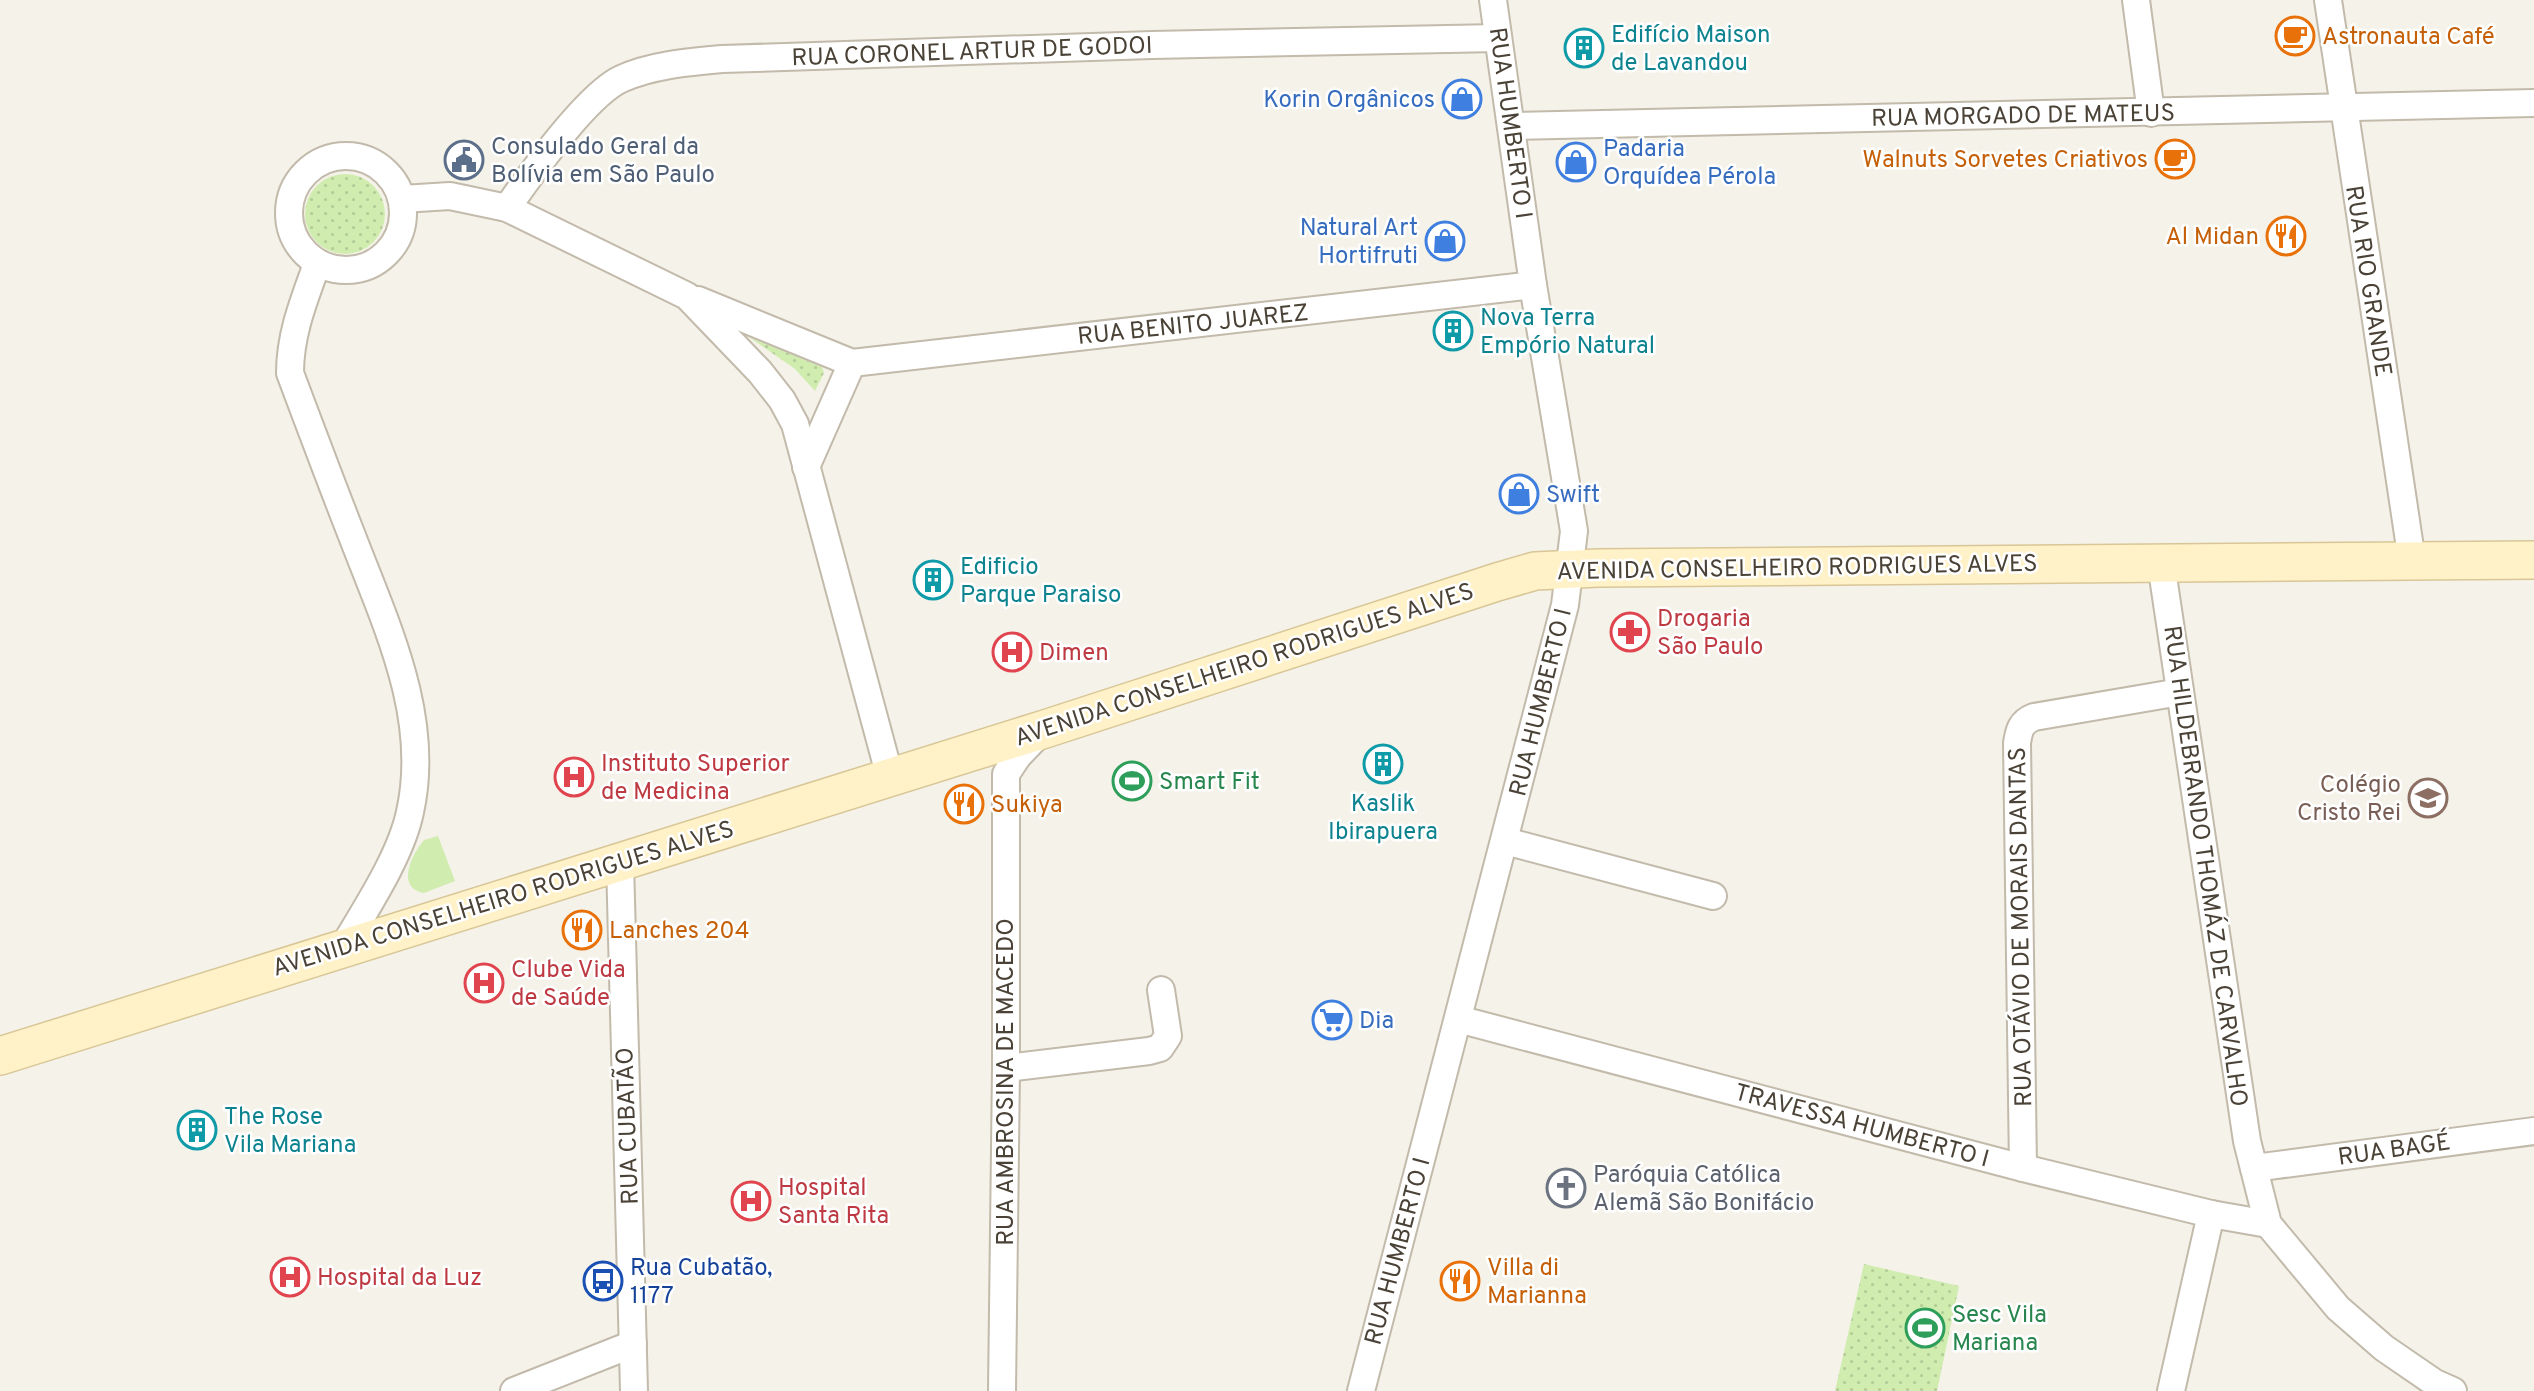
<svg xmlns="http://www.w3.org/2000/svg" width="2534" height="1391" font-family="Overpass,sans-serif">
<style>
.green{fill:#d0ecaf}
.park{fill:url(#park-dots)}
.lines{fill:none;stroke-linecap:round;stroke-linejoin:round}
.street-casing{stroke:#c2baaa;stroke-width:30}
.secondary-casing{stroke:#d8c696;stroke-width:40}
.street{stroke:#fff;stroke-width:26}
.secondary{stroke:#fff2c9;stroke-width:37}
.labels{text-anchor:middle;stroke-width:5;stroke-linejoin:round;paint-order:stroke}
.culture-label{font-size:24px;fill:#0d838f;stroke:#fff;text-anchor:start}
.food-label{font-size:24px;fill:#c56008;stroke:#fff;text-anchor:start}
.street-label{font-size:24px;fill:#4a4236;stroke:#fff}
.shop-label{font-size:24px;fill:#366cbe;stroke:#fff;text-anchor:start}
.service-label{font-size:24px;fill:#4e5e75;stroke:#fff;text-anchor:start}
.health-label{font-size:24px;fill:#be3a42;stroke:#fff;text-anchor:start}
.leisure-label{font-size:24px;fill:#27864d;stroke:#fff;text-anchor:start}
.education-label{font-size:24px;fill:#785e54;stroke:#fff;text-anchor:end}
.worship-label{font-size:24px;fill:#5b616d;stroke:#fff;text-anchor:start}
.transit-label{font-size:24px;fill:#164399;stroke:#fff;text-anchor:start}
</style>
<defs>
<pattern id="park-dots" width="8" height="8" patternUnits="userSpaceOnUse" patternTransform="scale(1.75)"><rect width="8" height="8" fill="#d0ecaf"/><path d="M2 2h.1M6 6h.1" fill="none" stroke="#b4cc97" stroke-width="1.8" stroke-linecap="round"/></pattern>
</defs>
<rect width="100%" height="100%" fill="#f5f2e9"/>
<path class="green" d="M 438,836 L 455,881 L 424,893 C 395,888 412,854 424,840 Z"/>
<g class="park">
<circle cx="345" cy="214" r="40"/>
<path d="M 749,337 L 822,367 L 824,373 L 815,391 L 795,369 Z"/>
<path d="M 1864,1264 L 1959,1286 L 1937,1391 L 1835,1391 Z"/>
</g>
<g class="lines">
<defs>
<g id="street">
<path d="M 2136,0 L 2151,113"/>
<path d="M 2328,0 L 2412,561"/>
<path d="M 1511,126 L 2534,103"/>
<circle cx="346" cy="213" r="57"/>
<path d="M 402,199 L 450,196 L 507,208 L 687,296 L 760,372 L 782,400 L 795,424 L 890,777"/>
<path d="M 507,208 C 530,175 587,95 621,79 C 652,65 689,62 722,59 L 1152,45 L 1498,38"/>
<path d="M 317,264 C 304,300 290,334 290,373 C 311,429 332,485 354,541 C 387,627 431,718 410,812 C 401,856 365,910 342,949"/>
<path d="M 698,300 L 852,363"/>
<path d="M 852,363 L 1533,285"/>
<path d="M 806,467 L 852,363"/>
<path d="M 2161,563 L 2247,1141 L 2268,1224 L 2338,1308 L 2384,1348 L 2435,1383 L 2453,1391"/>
<path d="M 1505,841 L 1713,896"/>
<path d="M 620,862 L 634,1391"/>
<path d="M 1458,1019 L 2023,1168 L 2211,1214 L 2268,1224"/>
<path d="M 1006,1068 L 1149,1051 L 1160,1048 L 1168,1036 L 1161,990"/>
<path d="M 2023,1168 L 2017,743 C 2019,730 2021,722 2034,717 L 2180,692"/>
<path d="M 2254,1168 L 2534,1131"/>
<path d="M 514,1391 L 633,1344"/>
<path d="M 1002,1391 L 1006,1068 L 1006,774 L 1018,756 L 1042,731"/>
<path d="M 1361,1391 L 1565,605 L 1574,531 L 1533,285 L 1493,0"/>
<path d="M 2171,1391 L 2211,1214"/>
</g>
<path id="secondary" d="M 0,1056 L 1045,729 L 1497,582 L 1535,571 L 1598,568 L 2534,560"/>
</defs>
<use href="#street" class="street-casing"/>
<use href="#secondary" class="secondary-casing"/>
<use href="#street" class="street"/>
<use href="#secondary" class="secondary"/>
</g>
<defs>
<symbol id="cafe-ring" viewBox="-11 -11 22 22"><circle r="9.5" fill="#fff" stroke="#e8710a" stroke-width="1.5"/><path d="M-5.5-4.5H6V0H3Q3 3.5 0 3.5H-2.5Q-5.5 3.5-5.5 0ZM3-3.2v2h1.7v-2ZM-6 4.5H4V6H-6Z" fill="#e8710a"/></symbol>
<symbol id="building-ring" viewBox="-11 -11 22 22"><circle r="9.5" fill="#fff" stroke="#0f9aa8" stroke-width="1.5"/><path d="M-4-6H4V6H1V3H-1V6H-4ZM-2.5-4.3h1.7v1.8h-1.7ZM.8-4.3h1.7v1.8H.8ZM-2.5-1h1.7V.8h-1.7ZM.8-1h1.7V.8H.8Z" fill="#0f9aa8"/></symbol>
<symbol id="shop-ring" viewBox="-11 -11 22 22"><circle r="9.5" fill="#fff" stroke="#3f7fe0" stroke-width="1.5"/><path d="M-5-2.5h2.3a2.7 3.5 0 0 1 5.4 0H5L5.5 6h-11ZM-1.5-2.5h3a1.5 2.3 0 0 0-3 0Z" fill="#3f7fe0"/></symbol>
<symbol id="civic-ring" viewBox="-11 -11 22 22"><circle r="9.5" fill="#fff" stroke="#5c6f8a" stroke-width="1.5"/><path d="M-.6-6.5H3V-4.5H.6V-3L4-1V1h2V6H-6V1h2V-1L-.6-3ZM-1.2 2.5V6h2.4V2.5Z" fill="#5c6f8a"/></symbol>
<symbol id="restaurant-ring" viewBox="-11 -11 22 22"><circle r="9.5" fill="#fff" stroke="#e8710a" stroke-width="1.5"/><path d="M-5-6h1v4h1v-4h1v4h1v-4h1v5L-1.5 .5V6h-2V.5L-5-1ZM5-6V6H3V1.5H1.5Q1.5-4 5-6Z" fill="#e8710a"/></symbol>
<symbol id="pharmacy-ring" viewBox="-11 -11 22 22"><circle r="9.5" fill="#fff" stroke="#e0444e" stroke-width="1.5"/><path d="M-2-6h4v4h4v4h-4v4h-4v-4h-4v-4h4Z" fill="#e0444e"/></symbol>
<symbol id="hospital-ring" viewBox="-11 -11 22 22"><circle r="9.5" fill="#fff" stroke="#e0444e" stroke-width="1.5"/><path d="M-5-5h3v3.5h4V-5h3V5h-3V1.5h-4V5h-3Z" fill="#e0444e"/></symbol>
<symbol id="stadium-ring" viewBox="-11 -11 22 22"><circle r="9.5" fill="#fff" stroke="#2e9e5b" stroke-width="1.5"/><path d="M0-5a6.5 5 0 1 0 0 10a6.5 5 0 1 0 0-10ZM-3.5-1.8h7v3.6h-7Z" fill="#2e9e5b"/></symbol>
<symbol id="school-ring" viewBox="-11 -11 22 22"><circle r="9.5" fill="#fff" stroke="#8d6e63" stroke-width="1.5"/><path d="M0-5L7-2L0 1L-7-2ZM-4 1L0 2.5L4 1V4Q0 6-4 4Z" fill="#8d6e63"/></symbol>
<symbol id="supermarket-ring" viewBox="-11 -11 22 22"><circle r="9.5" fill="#fff" stroke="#3f7fe0" stroke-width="1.5"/><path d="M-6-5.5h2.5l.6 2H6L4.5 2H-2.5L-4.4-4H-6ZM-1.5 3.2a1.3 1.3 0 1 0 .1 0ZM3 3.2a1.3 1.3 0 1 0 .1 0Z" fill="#3f7fe0"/></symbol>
<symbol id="church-ring" viewBox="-11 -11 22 22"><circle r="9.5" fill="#fff" stroke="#6b7280" stroke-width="1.5"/><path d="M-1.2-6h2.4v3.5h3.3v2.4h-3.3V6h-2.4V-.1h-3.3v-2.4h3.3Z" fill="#6b7280"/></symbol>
<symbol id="bus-ring" viewBox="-11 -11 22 22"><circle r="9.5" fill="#fff" stroke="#1a4fb4" stroke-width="1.5"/><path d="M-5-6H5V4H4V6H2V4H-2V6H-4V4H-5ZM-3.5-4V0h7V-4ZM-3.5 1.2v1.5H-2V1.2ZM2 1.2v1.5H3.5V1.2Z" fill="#1a4fb4"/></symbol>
</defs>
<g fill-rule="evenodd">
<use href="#cafe-ring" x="2273" y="14" width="44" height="44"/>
<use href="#building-ring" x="1562" y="26" width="44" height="44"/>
<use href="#shop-ring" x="1440" y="77" width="44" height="44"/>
<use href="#cafe-ring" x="2153" y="137" width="44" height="44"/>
<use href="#civic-ring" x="442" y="138" width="44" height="44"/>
<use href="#shop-ring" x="1554" y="140" width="44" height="44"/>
<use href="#restaurant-ring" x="2264" y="214" width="44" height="44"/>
<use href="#shop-ring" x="1423" y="219" width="44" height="44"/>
<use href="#building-ring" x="1431" y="309" width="44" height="44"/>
<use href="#shop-ring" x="1497" y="472" width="44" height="44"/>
<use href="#building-ring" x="911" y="558" width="44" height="44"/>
<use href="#pharmacy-ring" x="1608" y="610" width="44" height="44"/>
<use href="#hospital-ring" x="990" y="630" width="44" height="44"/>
<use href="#building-ring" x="1361" y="742" width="44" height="44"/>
<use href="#hospital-ring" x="552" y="755" width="44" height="44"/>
<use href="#stadium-ring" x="1110" y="759" width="44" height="44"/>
<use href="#school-ring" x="2406" y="776" width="44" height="44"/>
<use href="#restaurant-ring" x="942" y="782" width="44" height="44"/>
<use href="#restaurant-ring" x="560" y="908" width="44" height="44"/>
<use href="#hospital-ring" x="462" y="961" width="44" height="44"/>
<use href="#supermarket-ring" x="1310" y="998" width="44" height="44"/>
<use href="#building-ring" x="175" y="1108" width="44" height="44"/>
<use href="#church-ring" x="1544" y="1166" width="44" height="44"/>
<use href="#hospital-ring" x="729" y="1179" width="44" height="44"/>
<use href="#hospital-ring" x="268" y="1255" width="44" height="44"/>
<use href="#bus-ring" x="581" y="1259" width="44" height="44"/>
<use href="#restaurant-ring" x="1438" y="1259" width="44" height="44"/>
<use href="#stadium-ring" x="1903" y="1306" width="44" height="44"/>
</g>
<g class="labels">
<g class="culture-label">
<text x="1611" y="42">Edifício Maison<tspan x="1611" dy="28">de Lavandou</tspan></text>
<text x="1480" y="325">Nova Terra<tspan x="1480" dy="28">Empório Natural</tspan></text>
<text x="960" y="574">Edificio<tspan x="960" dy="28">Parque Paraiso</tspan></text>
<text x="1383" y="811" text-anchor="middle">Kaslik<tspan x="1383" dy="28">Ibirapuera</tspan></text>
<text x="224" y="1124">The Rose<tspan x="224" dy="28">Vila Mariana</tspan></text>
</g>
<g class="food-label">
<text x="2322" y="44">Astronauta Café</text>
<text x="2148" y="167" text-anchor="end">Walnuts Sorvetes Criativos</text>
<text x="2259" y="244" text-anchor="end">Al Midan</text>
<text x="991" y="812">Sukiya</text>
<text x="609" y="938">Lanches 204</text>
<text x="1487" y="1275">Villa di<tspan x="1487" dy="28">Marianna</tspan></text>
</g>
<g class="street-label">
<text transform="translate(972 51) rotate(-2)" y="8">RUA CORONEL ARTUR DE GODOI</text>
<text transform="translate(2023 115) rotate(-1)" y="8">RUA MORGADO DE MATEUS</text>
<text transform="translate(1511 123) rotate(82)" y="8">RUA HUMBERTO I</text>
<text transform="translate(2369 281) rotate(81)" y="8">RUA RIO GRANDE</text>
<text transform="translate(1193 324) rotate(-6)" y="8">RUA BENITO JUAREZ</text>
<text transform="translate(1797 567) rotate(-1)" y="8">AVENIDA CONSELHEIRO RODRIGUES ALVES</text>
<text transform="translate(1244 664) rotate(-18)" y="8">AVENIDA CONSELHEIRO RODRIGUES ALVES</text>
<text transform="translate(1540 702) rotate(-76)" y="8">RUA HUMBERTO I</text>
<text transform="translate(2206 866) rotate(82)" y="8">RUA HILDEBRANDO THOMÁZ DE CARVALHO</text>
<text transform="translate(503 898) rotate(-17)" y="8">AVENIDA CONSELHEIRO RODRIGUES ALVES</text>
<text transform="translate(2020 927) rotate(-91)" y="8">RUA OTÁVIO DE MORAIS DANTAS</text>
<text transform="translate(1005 1082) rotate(-90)" y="8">RUA AMBROSINA DE MACEDO</text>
<text transform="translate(1862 1125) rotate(15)" y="8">TRAVESSA HUMBERTO I</text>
<text transform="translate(627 1126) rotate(-92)" y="8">RUA CUBATÃO</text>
<text transform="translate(2394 1149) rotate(-8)" y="8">RUA BAGÉ</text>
<text transform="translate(1397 1251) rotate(-75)" y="8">RUA HUMBERTO I</text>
</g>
<g class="shop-label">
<text x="1435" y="107" text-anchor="end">Korin Orgânicos</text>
<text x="1603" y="156">Padaria<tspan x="1603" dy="28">Orquídea Pérola</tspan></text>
<text x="1418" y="235" text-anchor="end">Natural Art<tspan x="1418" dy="28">Hortifruti</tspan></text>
<text x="1546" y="502">Swift</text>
<text x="1359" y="1028">Dia</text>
</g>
<g class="service-label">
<text x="491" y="154">Consulado Geral da<tspan x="491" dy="28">Bolívia em São Paulo</tspan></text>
</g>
<g class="health-label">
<text x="1657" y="626">Drogaria<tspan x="1657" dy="28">São Paulo</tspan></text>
<text x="1039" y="660">Dimen</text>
<text x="601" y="771">Instituto Superior<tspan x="601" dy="28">de Medicina</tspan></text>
<text x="511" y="977">Clube Vida<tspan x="511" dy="28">de Saúde</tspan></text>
<text x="778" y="1195">Hospital<tspan x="778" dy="28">Santa Rita</tspan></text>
<text x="317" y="1285">Hospital da Luz</text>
</g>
<g class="leisure-label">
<text x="1159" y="789">Smart Fit</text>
<text x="1952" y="1322">Sesc Vila<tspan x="1952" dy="28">Mariana</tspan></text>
</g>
<g class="education-label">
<text x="2401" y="792">Colégio<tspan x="2401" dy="28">Cristo Rei</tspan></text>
</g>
<g class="worship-label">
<text x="1593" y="1182">Paróquia Católica<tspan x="1593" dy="28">Alemã São Bonifácio</tspan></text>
</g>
<g class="transit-label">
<text x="630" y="1275">Rua Cubatão,<tspan x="630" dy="28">1177</tspan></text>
</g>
</g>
</svg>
